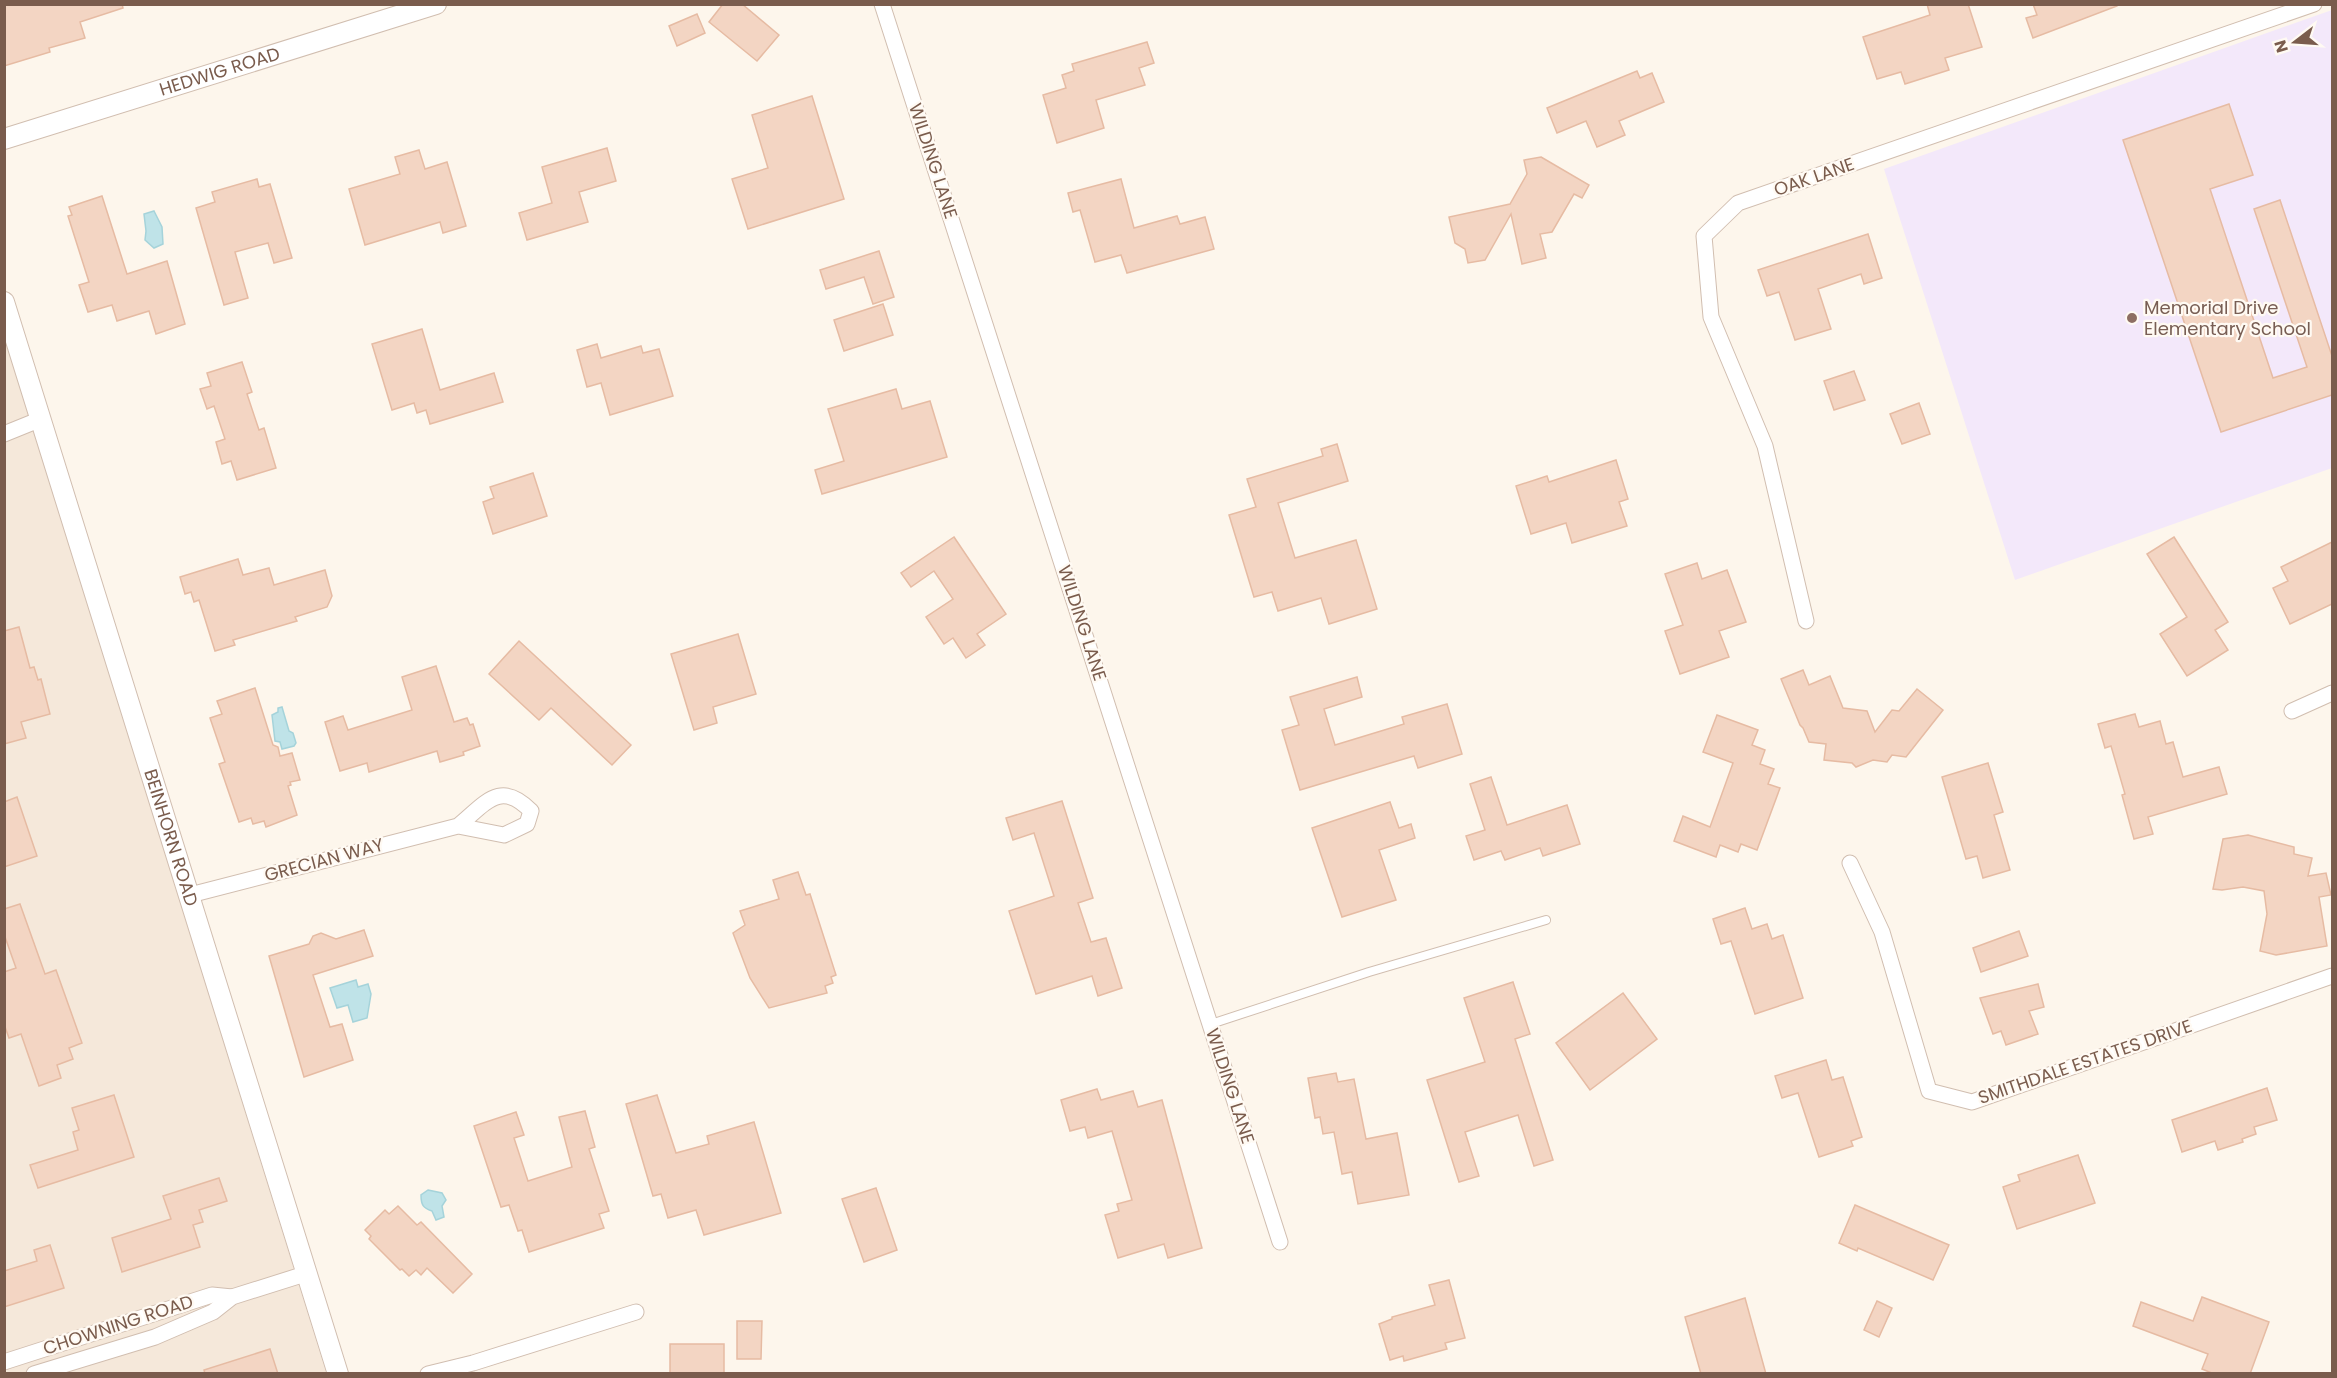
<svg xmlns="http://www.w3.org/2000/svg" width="2337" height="1378" font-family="Poppins,sans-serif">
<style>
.residential{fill:#f5e8da}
.education{fill:#f3e8fa}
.water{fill:#bfe3e8;stroke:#a5d3da;stroke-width:1.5}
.building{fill:#f3d5c3;stroke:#e6bba3;stroke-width:1.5}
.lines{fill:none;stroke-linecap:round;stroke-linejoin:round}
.service-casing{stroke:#d1beb0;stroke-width:10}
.minor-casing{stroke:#d1beb0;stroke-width:17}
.tertiary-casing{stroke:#d1beb0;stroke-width:22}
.service{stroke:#fff;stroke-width:8}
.minor{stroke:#fff;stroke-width:15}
.tertiary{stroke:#fff;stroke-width:20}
.education-dot{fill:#8d6e63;stroke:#fffaf3;stroke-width:2}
.labels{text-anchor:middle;stroke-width:4.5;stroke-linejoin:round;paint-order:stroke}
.street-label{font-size:18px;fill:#7a5c4d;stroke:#fffaf3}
.education-label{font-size:18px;fill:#785e54;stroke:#fffaf3;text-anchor:start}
</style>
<rect width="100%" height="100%" fill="#fdf6ec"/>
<path class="residential" d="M 5,335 L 326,1373 L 5,1373 Z"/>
<path class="education" d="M 2332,10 L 2332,468 L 2015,580 L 1884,169 Z"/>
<g class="water">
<path d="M 154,211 L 162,227 L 163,244 L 154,248 L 145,240 L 146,231 L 144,214 Z"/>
<path d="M 282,707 L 289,731 L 293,733 L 296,743 L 294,746 L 282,749 L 280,742 L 275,741 L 272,715 L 278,712 L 278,708 Z"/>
<path d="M 356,980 L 358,987 L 368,984 L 371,994 L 367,1018 L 353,1022 L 348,1005 L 337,1008 L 330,988 Z"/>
<path d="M 428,1190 L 442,1193 L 446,1200 L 442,1206 L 444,1217 L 436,1220 L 432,1211 C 423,1208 421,1205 421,1195 Z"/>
</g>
<g class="building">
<path d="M 4,4 L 122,4 L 123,8 L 80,22 L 85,38 L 49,48 L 50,52 L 4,66 Z"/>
<path d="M 723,4 L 742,4 L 779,35 L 757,61 L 709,22 Z"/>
<path d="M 1927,4 L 1968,4 L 1982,47 L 1945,58 L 1949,70 L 1905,84 L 1901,72 L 1877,79 L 1863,37 L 1930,15 Z"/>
<path d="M 2033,4 L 2117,4 L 2117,6 L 2033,38 L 2026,18 L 2037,15 Z"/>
<path d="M 697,14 L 705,33 L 677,46 L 669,26 Z"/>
<path d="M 1147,42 L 1154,63 L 1139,68 L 1145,85 L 1096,100 L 1104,128 L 1057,143 L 1043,95 L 1066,88 L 1062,75 L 1074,71 L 1072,64 Z"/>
<path d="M 1637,71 L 1640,78 L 1652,73 L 1664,102 L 1619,121 L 1625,135 L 1597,147 L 1586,121 L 1557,133 L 1547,108 Z"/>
<path d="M 812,96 L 844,199 L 748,229 L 732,179 L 768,168 L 752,115 Z"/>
<path d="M 2229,104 L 2253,175 L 2210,189 L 2273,378 L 2307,367 L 2254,209 L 2280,200 L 2332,356 L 2332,395 L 2221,432 L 2123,140 Z"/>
<path d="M 607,148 L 616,181 L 579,192 L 588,222 L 527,240 L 519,213 L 552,203 L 542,167 Z"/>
<path d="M 419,150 L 425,169 L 447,162 L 466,226 L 443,233 L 440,222 L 365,245 L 349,189 L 400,174 L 395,157 Z"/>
<path d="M 1541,157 L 1589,185 L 1582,198 L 1574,194 L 1552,232 L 1540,234 L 1546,258 L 1522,264 L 1511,214 L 1485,260 L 1468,263 L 1465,249 L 1455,243 L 1449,217 L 1510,204 L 1527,174 L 1524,160 Z"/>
<path d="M 257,179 L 259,187 L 270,184 L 292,258 L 274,263 L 268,243 L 235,252 L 248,298 L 224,305 L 196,208 L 215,202 L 212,192 Z"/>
<path d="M 1121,179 L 1134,228 L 1177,216 L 1180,224 L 1205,217 L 1214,249 L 1127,273 L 1121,255 L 1095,262 L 1080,210 L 1073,212 L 1068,193 Z"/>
<path d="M 102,196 L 127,274 L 167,261 L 185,324 L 156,334 L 149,311 L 117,321 L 112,305 L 88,312 L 79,285 L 89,282 L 68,216 L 72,215 L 69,207 Z"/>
<path d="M 1868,234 L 1882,278 L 1864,284 L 1861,274 L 1818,289 L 1831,329 L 1795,340 L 1779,292 L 1767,296 L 1758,270 Z"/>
<path d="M 879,251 L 894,297 L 873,304 L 864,277 L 826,289 L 820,270 Z"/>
<path d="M 883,304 L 893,335 L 844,351 L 834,320 Z"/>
<path d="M 422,329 L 440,390 L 494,373 L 503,402 L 430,424 L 426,410 L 417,413 L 414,403 L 392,410 L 372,344 Z"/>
<path d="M 597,344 L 601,358 L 641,346 L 643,353 L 659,349 L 673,396 L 610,415 L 601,383 L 587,387 L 577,350 Z"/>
<path d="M 242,362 L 252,392 L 247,394 L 259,430 L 264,428 L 276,468 L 237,480 L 231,461 L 222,464 L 216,442 L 225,439 L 214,406 L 207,409 L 200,389 L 211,386 L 207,373 Z"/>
<path d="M 1854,371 L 1865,400 L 1834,410 L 1824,381 Z"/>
<path d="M 896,389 L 902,409 L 930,401 L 947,457 L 822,494 L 815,470 L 844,461 L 828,409 Z"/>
<path d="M 1919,403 L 1930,434 L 1902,444 L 1890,414 Z"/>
<path d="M 1337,444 L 1348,481 L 1278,503 L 1295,558 L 1356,540 L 1377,609 L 1329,624 L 1321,598 L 1278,611 L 1272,592 L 1254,597 L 1229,515 L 1256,507 L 1247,479 L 1323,456 L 1321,449 Z"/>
<path d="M 1616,460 L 1628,499 L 1619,502 L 1627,526 L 1572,543 L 1566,523 L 1531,534 L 1516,486 L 1547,476 L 1549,482 Z"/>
<path d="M 533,473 L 547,516 L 493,534 L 483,502 L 494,498 L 490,487 Z"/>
<path d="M 954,537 L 1006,614 L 977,634 L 985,645 L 966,658 L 953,638 L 944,644 L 926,617 L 953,599 L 934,571 L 911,587 L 901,573 Z"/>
<path d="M 2174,537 L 2228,622 L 2215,630 L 2228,650 L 2187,676 L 2160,634 L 2187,617 L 2147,554 Z"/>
<path d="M 2332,542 L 2332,604 L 2290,624 L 2273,588 L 2288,581 L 2281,567 Z"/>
<path d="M 238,559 L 243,575 L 269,568 L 274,585 L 325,570 L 332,596 L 327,607 L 295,617 L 297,621 L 233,640 L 235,645 L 215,651 L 199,600 L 194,602 L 191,592 L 185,594 L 180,577 Z"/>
<path d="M 1697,563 L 1702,579 L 1727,570 L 1746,622 L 1719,631 L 1729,657 L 1680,674 L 1665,631 L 1683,625 L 1665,574 Z"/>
<path d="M 19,627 L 30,668 L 34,667 L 38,680 L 41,679 L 50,714 L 21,722 L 26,738 L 4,744 L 4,631 Z"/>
<path d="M 738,634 L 756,694 L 713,707 L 717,723 L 694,730 L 671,654 Z"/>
<path d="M 519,641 L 631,745 L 612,765 L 551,708 L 539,720 L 489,674 Z"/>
<path d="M 436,666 L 454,722 L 467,718 L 470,725 L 473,724 L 480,746 L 463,752 L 464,755 L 440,762 L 437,751 L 369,772 L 367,763 L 340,771 L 325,722 L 343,716 L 348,730 L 412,710 L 402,677 Z"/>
<path d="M 1803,670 L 1809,685 L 1830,676 L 1843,708 L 1867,711 L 1875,732 L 1892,710 L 1899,711 L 1917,689 L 1943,710 L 1906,757 L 1892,755 L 1887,762 L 1873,760 L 1856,767 L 1852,763 L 1824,760 L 1826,744 L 1809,742 L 1803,728 L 1800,725 L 1781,679 Z"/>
<path d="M 1357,677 L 1362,697 L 1324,709 L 1335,745 L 1404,724 L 1402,717 L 1447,704 L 1462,754 L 1418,768 L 1414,756 L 1300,790 L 1282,730 L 1299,725 L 1290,697 Z"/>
<path d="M 255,688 L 273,745 L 278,747 L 280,756 L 292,753 L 300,780 L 290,782 L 291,785 L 288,786 L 297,815 L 266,827 L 264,821 L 253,824 L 251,818 L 239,822 L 219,764 L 225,762 L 210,718 L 222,714 L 217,701 Z"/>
<path d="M 2135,714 L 2139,727 L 2160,721 L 2166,744 L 2173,742 L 2183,777 L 2219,767 L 2227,794 L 2148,817 L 2153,834 L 2134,839 L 2122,795 L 2125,794 L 2111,746 L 2105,748 L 2098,724 Z"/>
<path d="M 1717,715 L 1758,730 L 1752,745 L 1765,750 L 1760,764 L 1774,769 L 1768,784 L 1780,788 L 1757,850 L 1741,844 L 1738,852 L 1720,845 L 1716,857 L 1674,841 L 1683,816 L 1710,827 L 1733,763 L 1703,752 Z"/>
<path d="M 1988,763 L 2003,812 L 1994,815 L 2010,870 L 1983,878 L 1977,856 L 1966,859 L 1942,777 Z"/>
<path d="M 1491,777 L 1507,825 L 1567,805 L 1580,844 L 1543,856 L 1540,848 L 1505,860 L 1501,851 L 1474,860 L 1466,836 L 1485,830 L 1470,784 Z"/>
<path d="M 17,797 L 37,856 L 4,867 L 4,802 Z"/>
<path d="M 1062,801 L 1093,898 L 1078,903 L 1091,942 L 1106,938 L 1122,988 L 1098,996 L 1092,976 L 1036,994 L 1009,911 L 1054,896 L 1034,833 L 1013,840 L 1006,818 Z"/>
<path d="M 1390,802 L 1399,828 L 1411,824 L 1415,838 L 1379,850 L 1396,900 L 1342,917 L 1312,828 Z"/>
<path d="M 2248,835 L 2294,847 L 2294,854 L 2312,858 L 2308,876 L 2326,873 L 2331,895 L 2319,897 L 2327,946 L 2276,955 L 2260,951 L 2267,914 L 2264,891 L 2243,887 L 2222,890 L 2213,889 L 2223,839 Z"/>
<path d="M 798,872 L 806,895 L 810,894 L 836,975 L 831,977 L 833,983 L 825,986 L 827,993 L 769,1008 L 750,978 L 733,933 L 745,925 L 740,911 L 779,899 L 773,880 Z"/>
<path d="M 20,904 L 45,974 L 56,970 L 82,1043 L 69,1048 L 73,1059 L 57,1065 L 61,1078 L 39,1086 L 21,1034 L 9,1038 L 4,1024 L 4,972 L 16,968 L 4,934 L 4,909 Z"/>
<path d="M 1745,908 L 1752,929 L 1767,924 L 1772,939 L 1783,935 L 1803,998 L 1755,1014 L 1731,941 L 1721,944 L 1713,919 Z"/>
<path d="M 364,930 L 373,956 L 313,975 L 330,1027 L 342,1024 L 353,1060 L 304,1077 L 269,956 L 309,944 L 313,936 L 321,933 L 336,939 Z"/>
<path d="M 2019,931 L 2028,956 L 1981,972 L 1973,948 Z"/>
<path d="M 1513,982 L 1530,1034 L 1515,1039 L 1553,1160 L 1534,1166 L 1518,1115 L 1465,1132 L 1479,1176 L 1459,1182 L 1427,1080 L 1485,1062 L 1464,998 Z"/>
<path d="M 2038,984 L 2044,1007 L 2029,1011 L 2038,1034 L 2006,1045 L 2001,1031 L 1993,1034 L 1980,998 Z"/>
<path d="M 1623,993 L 1657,1039 L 1590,1090 L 1556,1043 Z"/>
<path d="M 1826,1060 L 1832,1080 L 1843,1077 L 1862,1137 L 1851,1141 L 1853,1146 L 1819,1157 L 1798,1093 L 1782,1098 L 1775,1076 Z"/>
<path d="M 1336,1073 L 1338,1082 L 1354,1079 L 1366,1139 L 1397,1133 L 1409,1195 L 1358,1204 L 1352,1172 L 1342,1174 L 1334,1132 L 1323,1134 L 1320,1117 L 1315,1118 L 1308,1078 Z"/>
<path d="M 2267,1088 L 2277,1120 L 2254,1127 L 2256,1134 L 2242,1139 L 2243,1142 L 2218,1150 L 2215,1141 L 2182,1152 L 2172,1120 Z"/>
<path d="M 1097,1089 L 1101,1100 L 1133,1091 L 1138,1107 L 1162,1100 L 1202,1248 L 1168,1258 L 1164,1244 L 1118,1258 L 1105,1215 L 1119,1211 L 1117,1204 L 1132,1200 L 1112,1131 L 1088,1138 L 1085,1127 L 1070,1131 L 1061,1100 Z"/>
<path d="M 114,1095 L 134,1157 L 38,1188 L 30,1165 L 78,1150 L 73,1132 L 79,1130 L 72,1108 Z"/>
<path d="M 657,1095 L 676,1153 L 709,1144 L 707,1136 L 754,1122 L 781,1213 L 704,1235 L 696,1210 L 668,1218 L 661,1194 L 653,1196 L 626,1104 Z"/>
<path d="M 585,1111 L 595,1147 L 589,1149 L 609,1211 L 599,1214 L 604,1228 L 529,1252 L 522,1230 L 518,1231 L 509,1205 L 501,1207 L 474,1126 L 516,1112 L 524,1135 L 514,1138 L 528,1181 L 572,1167 L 559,1117 Z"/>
<path d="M 2078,1155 L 2095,1203 L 2017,1229 L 2003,1187 L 2020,1181 L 2018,1175 Z"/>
<path d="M 219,1178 L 227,1201 L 199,1210 L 203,1222 L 193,1225 L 200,1247 L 122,1272 L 112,1238 L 171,1219 L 163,1196 Z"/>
<path d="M 876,1188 L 897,1250 L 864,1262 L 842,1199 Z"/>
<path d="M 1855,1205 L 1949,1245 L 1933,1280 L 1858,1248 L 1857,1251 L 1839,1243 Z"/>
<path d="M 398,1206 L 417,1225 L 421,1222 L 472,1274 L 453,1293 L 427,1268 L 421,1275 L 416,1270 L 409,1276 L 402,1269 L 400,1270 L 369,1239 L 371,1236 L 365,1230 L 385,1210 L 389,1214 Z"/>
<path d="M 50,1245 L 64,1288 L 4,1307 L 4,1271 L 37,1261 L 34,1250 Z"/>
<path d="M 1449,1280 L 1465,1338 L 1445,1343 L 1447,1349 L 1404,1361 L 1403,1356 L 1390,1360 L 1379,1324 L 1392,1319 L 1392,1317 L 1435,1305 L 1429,1285 Z"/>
<path d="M 2202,1297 L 2269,1322 L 2250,1374 L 2214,1374 L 2202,1369 L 2208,1354 L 2133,1326 L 2141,1302 L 2193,1321 Z"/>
<path d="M 1745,1298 L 1766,1374 L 1701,1374 L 1685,1317 Z"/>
<path d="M 1877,1301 L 1892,1308 L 1879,1337 L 1864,1330 Z"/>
<path d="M 737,1321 L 762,1321 L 761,1359 L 737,1359 Z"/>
<rect x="670" y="1344" width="54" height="30"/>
<path d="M 270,1349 L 278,1374 L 205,1374 L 204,1370 Z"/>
</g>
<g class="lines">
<defs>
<path id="service" d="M 1211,1024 L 1369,972 L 1546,920"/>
<g id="minor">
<path d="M 882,4 L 1280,1242"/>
<path d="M 4,434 L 41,419"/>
<path d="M 1806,621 L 1765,446 L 1711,317 L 1704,236 L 1738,203 L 2314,4"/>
<path d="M 2292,711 L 2332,693"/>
<path d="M 1850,863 L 1882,932 L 1929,1091 L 1972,1102 L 2332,976"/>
<path d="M 190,895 L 458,826 L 504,835 L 527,824 L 531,811 C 500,779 485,804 458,826"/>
<path d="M 4,1362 L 212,1295 L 232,1297"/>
<path d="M 34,1374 L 155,1337 L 213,1312 L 232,1297 L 305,1274"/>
<path d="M 428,1374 L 473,1363 L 636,1312"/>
</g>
<g id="tertiary">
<path id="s1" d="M 4,139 L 436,4"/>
<path id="s2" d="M 4,302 L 338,1374"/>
</g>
</defs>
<use href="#service" class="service-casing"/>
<use href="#minor" class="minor-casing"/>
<use href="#tertiary" class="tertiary-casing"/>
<use href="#service" class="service"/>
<use href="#minor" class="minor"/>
<use href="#tertiary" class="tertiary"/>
</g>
<circle class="education-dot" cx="2132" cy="318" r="6"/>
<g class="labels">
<g class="street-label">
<text dy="6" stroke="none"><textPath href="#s1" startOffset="226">HEDWIG ROAD</textPath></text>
<text transform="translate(933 161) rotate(72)" y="6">WILDING LANE</text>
<text transform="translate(1814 177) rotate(-19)" y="6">OAK LANE</text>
<text transform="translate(1082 623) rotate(72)" y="6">WILDING LANE</text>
<text dy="6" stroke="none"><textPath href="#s2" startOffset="561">BEINHORN ROAD</textPath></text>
<text transform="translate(324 860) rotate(-15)" y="6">GRECIAN WAY</text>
<text transform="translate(2085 1062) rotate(-19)" y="6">SMITHDALE ESTATES DRIVE</text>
<text transform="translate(1230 1086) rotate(72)" y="6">WILDING LANE</text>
<text transform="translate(118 1325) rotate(-18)" y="6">CHOWNING ROAD</text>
</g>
<g class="education-label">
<text x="2144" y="314">Memorial Drive<tspan x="2144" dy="21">Elementary School</tspan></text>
</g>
</g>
<rect width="2337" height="1378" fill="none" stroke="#7a5c4d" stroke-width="12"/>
<g transform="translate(2295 42) rotate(253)" stroke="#fffaf3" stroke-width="4.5" paint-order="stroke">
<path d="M0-4.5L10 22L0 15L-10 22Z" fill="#7a5c4d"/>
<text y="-9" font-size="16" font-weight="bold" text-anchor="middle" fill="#7a5c4d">N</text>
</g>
</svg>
